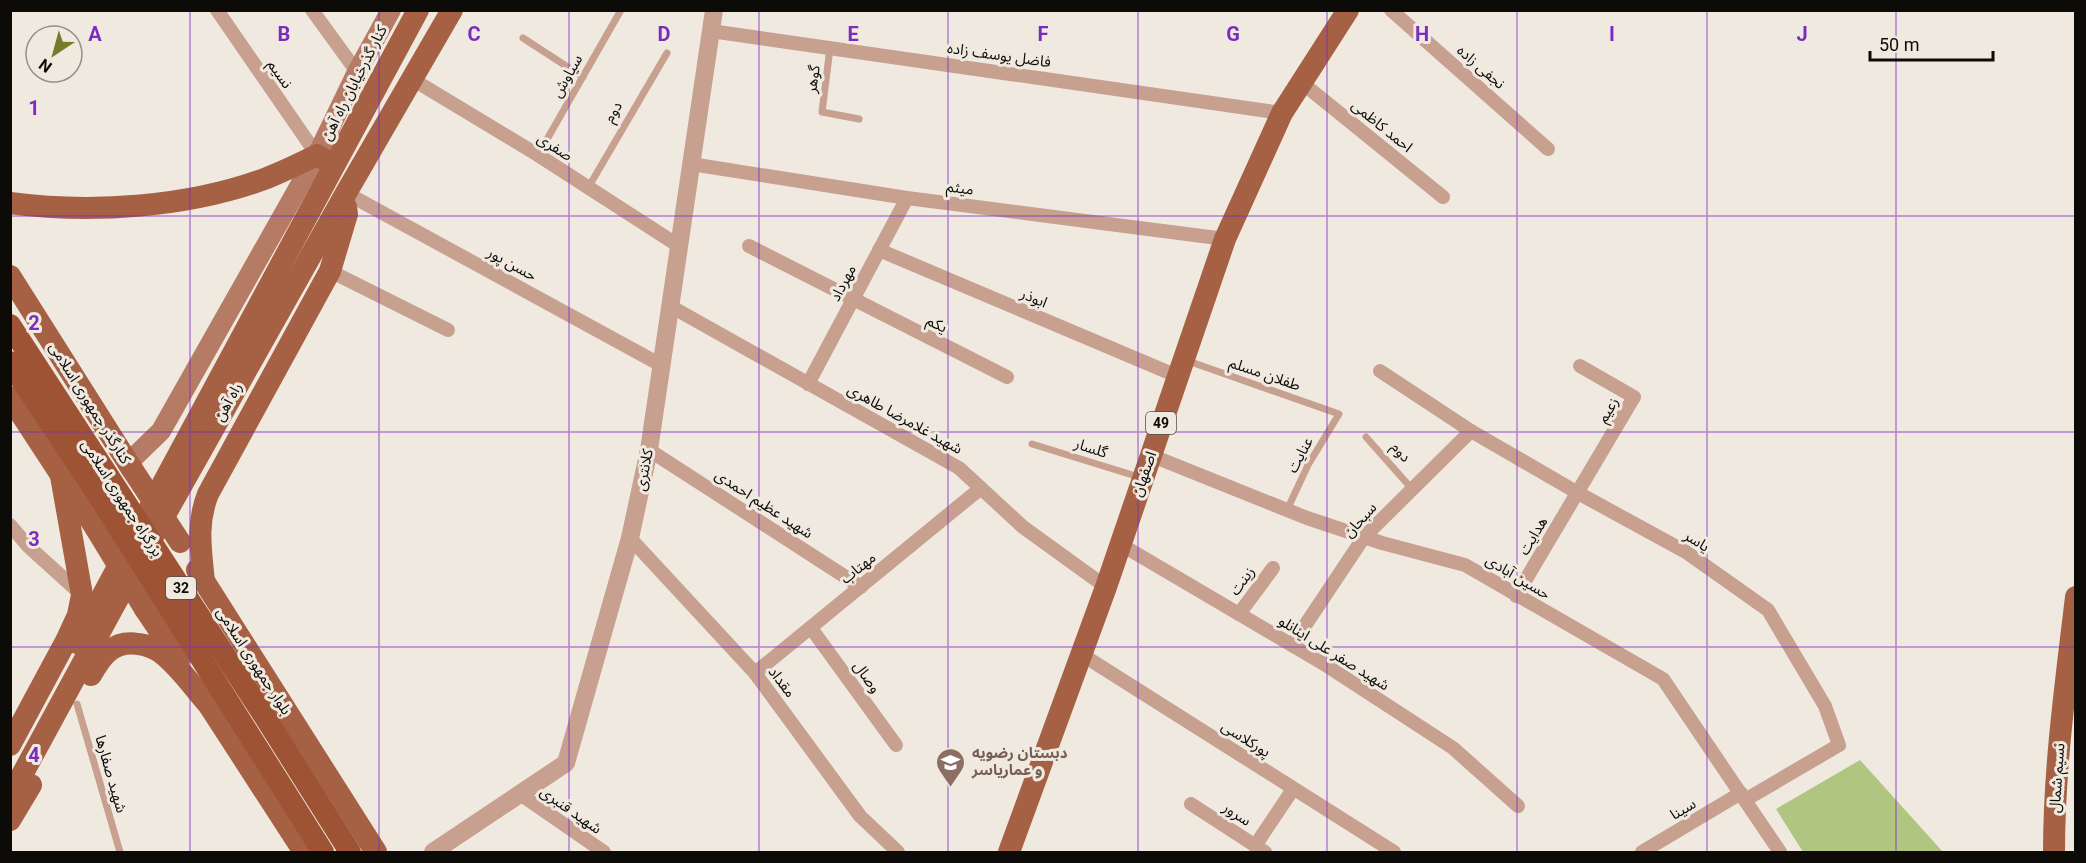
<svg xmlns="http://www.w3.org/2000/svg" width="2086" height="863" font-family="Roboto,'Noto Sans Arabic',sans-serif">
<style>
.green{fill:#b0c680}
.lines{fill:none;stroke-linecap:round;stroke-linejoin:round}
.service{stroke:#c8a090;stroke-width:7}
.minor{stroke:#c8a090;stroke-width:14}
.tertiary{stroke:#c8a090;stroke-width:18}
.secondary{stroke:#b57b64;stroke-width:20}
.primary{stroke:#a66044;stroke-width:22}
.primary-bridge{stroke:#a66044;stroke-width:22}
.trunk-bridge{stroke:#9e5434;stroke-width:22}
.grid{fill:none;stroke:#7b2cbf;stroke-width:1.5;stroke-opacity:0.55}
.labels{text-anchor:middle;stroke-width:6;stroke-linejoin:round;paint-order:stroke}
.shield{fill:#f0e9e0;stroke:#514e49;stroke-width:1.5}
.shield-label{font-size:14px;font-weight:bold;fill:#0d0b08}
.street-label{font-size:15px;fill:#0d0b08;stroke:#f0e9e0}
.education-label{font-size:15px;font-weight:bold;fill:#785e54;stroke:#f0e9e0;text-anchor:start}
.grid-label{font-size:20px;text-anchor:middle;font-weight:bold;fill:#7b2cbf;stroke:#f0e9e0;stroke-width:6;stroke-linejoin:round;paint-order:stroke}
</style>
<rect width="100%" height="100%" fill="#f0e9e0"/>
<path class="green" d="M 1860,760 L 1943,852 L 1803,852 L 1776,809 Z"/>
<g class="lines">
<g class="service">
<path d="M 523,38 L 583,77"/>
<path d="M 830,48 L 822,112 L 859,119"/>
<path d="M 538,155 L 621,10"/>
<path d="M 588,188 L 667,53"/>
<path d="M 1188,361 L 1339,414 L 1308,465 L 1287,510"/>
<path d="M 1366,437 L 1412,489"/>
<path d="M 1032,444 L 1139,477"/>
<path d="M 77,704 L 120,852"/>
</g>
<g class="minor">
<path d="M 217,10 L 317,155"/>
<path d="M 312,10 L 357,72"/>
<path d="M 1391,10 L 1548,149"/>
<path d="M 711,31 L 1282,113"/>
<path d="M 412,79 L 538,155 L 679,246"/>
<path d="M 1301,82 L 1443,197"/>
<path d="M 691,164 L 907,198 L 1225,239"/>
<path d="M 346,193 L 661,365"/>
<path d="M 749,246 L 1007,377"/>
<path d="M 879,250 L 1177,376"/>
<path d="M 330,271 L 448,330"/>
<path d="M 670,306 L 959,468 L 1023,527 L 1106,587"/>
<path d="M 1380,371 L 1471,431 L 1578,493 L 1686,552 L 1768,610 L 1825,706 L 1839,745 L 1745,800"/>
<path d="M 808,384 L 907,198"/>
<path d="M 649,450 L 861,587"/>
<path d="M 1150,455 L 1307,518 L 1382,543 L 1465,565 L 1663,679 L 1780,852"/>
<path d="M 10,525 L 28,546 L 82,595"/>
<path d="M 630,538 L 755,673 L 860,816 L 898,852"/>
<path d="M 1120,544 L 1324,664 L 1453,748 L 1518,806"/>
<path d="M 1516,596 L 1634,397 L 1580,366"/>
<path d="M 1239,614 L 1273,568"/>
<path d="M 811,628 L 896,745"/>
<path d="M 1292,645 L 1364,537 L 1471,431"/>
<path d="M 1081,654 L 1394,852"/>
<path d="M 755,673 L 981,488"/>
<path d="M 520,794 L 604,852"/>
<path d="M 1191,804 L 1265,852"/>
<path d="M 1255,846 L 1293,789"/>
<path d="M 1642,852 L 1741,793"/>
</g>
<path class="tertiary" d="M 433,852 L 566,763 L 630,538 L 649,450 L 714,10"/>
<path class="secondary" d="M 128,463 L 161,431 L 317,155 L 357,72 L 391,10"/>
<g class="primary">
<path d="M 10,203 C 92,214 190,207 267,178 C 284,171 301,163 317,155 L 333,165"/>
<path d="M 10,276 L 132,469"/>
<path d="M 10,397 L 95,527"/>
<path d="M 197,570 L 376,852"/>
<path d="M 204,582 C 201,550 196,524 208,494 L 330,271 L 347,214 L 346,207"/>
<path d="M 145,609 L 179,660"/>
<path d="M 77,643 L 418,10"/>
<path d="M 91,675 C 102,655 114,640 138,644 C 146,645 153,647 160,652 C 178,665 193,687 208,704"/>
<path d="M 201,693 L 304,852"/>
<path d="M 10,745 L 66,641 L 78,615 L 82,595 L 61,476"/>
<path d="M 10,797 L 116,602 L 346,193 L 452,10"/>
<path d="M 10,820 L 31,785"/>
<path d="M 1009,852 L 1106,587 L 1225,239 L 1282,113 L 1348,10"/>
<path d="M 2054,852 C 2054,767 2066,682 2076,597"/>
</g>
<g class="primary-bridge">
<path d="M 132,469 L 180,542"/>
<path d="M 95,527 L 145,609"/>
</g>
<g class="trunk-bridge">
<path d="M 10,325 L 265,717 L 350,852"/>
<path d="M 10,362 L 102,501 L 323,852"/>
</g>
</g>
<path class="grid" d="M 190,10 L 190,852M 379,10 L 379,852M 569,10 L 569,852M 759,10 L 759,852M 948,10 L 948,852M 1138,10 L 1138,852M 1327,10 L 1327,852M 1517,10 L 1517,852M 1707,10 L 1707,852M 1896,10 L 1896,852M 10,216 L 2076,216M 10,432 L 2076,432M 10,647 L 2076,647"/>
<defs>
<symbol id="school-pin" viewBox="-11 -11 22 30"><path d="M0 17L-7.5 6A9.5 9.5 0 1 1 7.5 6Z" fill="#8d6e63" stroke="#f0e9e0"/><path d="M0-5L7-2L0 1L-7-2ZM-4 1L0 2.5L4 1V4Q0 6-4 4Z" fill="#fff"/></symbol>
</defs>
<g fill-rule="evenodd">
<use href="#school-pin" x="934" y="746" width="33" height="45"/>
</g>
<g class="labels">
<g class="shield">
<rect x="1146" y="412" width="30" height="22" rx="4.5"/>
<rect x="166" y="577" width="30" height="22" rx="4.5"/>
</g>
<g class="shield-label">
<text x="1161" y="428">49</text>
<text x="181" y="593">32</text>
</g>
<g class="street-label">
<text transform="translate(999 55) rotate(8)" y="5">فاضل یوسف زاده</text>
<text transform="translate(1481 67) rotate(41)" y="5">نجفی زاده</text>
<text transform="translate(280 74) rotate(55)" y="5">نسیم</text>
<text transform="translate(567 76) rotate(-60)" y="5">سیاوش</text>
<text transform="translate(813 79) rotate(-82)" y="5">گوهر</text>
<text transform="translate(354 83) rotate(-63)" y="5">کنار گذرخیابان راه آهن</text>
<text transform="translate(613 112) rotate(-60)" y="5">دوم</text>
<text transform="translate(1382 126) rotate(39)" y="5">احمد کاظمی</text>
<text transform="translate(555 147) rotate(32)" y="5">صفری</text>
<text transform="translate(960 188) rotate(7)" y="5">میثم</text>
<text transform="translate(512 264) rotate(29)" y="5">حسن پور</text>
<text transform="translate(843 283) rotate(-62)" y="5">مهرداد</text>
<text transform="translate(1034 298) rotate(23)" y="5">ابوذر</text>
<text transform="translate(937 324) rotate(27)" y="5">یکم</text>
<text transform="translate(1265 374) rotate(19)" y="5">طفلان مسلم</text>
<text transform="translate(228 402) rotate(-61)" y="5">راه آهن</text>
<text transform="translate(90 403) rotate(58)" y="5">کنارگذر جمهوری اسلامی</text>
<text transform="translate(1608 410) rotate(-59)" y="5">زعیم</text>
<text transform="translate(905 419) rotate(29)" y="5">شهید غلامرضا طاهری</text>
<text transform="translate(1091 448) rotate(18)" y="5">گلسار</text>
<text transform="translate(1401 452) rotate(48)" y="5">دوم</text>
<text transform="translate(1300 455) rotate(-62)" y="5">عنایت</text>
<text transform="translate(644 470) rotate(-79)" y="5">کلانتری</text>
<text transform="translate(1144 474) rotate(-71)" y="5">اصفهان</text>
<text transform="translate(122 498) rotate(57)" y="5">بزرگراه جمهوری اسلامی</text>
<text transform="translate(764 504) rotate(33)" y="5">شهید عظیم احمدی</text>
<text transform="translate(1360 520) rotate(-48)" y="5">سبحان</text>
<text transform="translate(1533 536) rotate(-59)" y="5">هدایت</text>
<text transform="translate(1697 541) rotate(32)" y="5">یاسر</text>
<text transform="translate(858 568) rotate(-39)" y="5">مهتاب</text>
<text transform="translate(1518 577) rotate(31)" y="5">حسین آبادی</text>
<text transform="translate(1242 581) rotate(-54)" y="5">زینت</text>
<text transform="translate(1334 653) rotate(32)" y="5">شهید صفر علی اینانلو</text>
<text transform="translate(254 661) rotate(57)" y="5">بلوار جمهوری اسلامی</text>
<text transform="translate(867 677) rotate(54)" y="5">وصال</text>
<text transform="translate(782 682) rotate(53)" y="5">مقداد</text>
<text transform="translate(1246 739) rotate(32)" y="5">پورکلاسی</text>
<text transform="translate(111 774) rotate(74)" y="5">شهید صفارها</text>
<text transform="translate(2057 778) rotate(-86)" y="5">نسیم شمال</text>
<text transform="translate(1683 809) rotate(-31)" y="5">سینا</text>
<text transform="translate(571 810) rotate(35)" y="5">شهید قنبری</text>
<text transform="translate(1237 814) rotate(33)" y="5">سرور</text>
</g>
<g class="education-label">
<text x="972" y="758">دبستان رضویه<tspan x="972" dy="17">و عماریاسر</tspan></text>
</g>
</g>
<g class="grid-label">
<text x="95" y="41">A</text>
<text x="284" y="41">B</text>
<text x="474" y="41">C</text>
<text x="664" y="41">D</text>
<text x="853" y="41">E</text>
<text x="1043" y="41">F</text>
<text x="1233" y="41">G</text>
<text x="1422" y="41">H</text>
<text x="1612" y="41">I</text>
<text x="1802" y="41">J</text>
<text x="34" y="115">1</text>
<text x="34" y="330">2</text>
<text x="34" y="546">3</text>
<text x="34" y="762">4</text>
</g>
<rect width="2086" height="863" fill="none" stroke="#0d0b08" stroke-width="24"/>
<g transform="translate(54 54) rotate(216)"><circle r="28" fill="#f0e9e0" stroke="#95908a" stroke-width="1.5"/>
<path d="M0-4.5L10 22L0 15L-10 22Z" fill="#737d29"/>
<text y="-9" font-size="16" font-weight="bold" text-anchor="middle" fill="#0d0b08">N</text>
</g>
<path d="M1870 51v9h123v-9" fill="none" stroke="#0d0b08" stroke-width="3"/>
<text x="1879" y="51" font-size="18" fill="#0d0b08" stroke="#f0e9e0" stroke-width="4.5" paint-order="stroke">50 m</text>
</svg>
